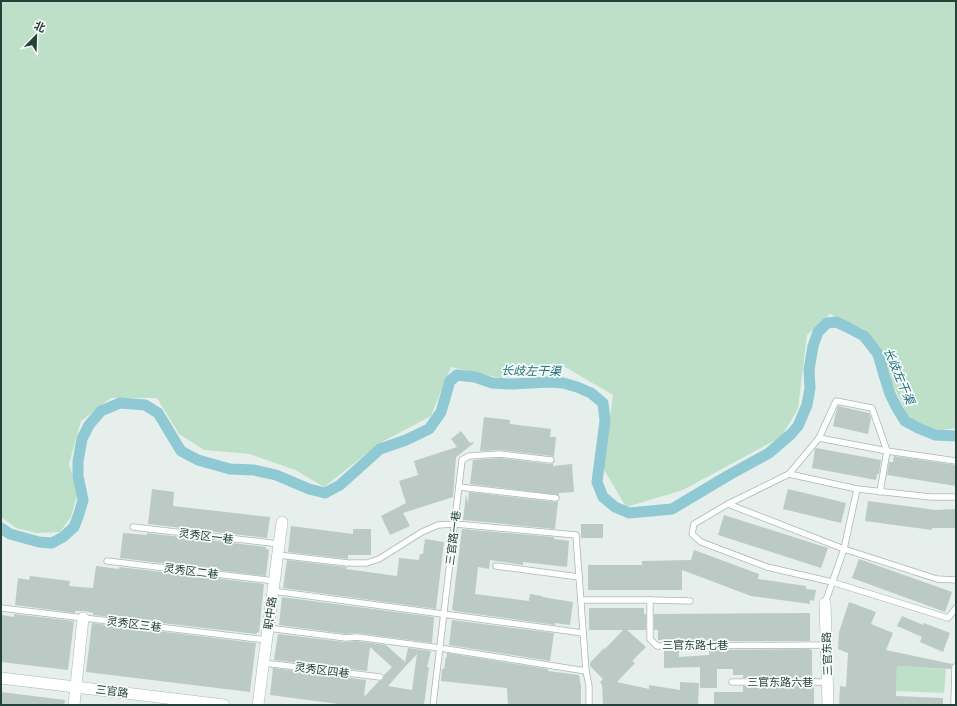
<svg xmlns="http://www.w3.org/2000/svg" width="957" height="706" font-family="Signika,'Noto Sans SC',sans-serif">
<style>
.green{fill:#bfe0c8}
.lines{fill:none;stroke-linecap:round;stroke-linejoin:round}
.canal{stroke:#8ec9d4;stroke-width:11}
.building{fill:#bbcac4;fill-rule:evenodd}
.service-casing{stroke:#a8b8b2;stroke-width:7}
.minor-casing{stroke:#a8b8b2;stroke-width:12}
.service{stroke:#fff;stroke-width:5.5}
.minor{stroke:#fff;stroke-width:11}
.labels{text-anchor:middle;stroke-width:3.5;stroke-linejoin:round;paint-order:stroke}
.street-label{font-size:11px;fill:#24423a;stroke:#f7fbf9}
.water-label{font-size:12px;font-style:italic;fill:#1c6f80;stroke:#f7fbf9}
</style>
<rect width="100%" height="100%" fill="#e6efeb"/>
<g class="green">
<path d="M 1,1 L 956,1 L 956,428 L 934,431 L 921,426 L 909,418 L 888,375 L 882,353 L 864,329 L 830,314 L 807,335 L 798,409 L 781,437 L 683,490 L 626,507 L 603,468 L 613,395 L 565,367 L 500,378 L 451,367 L 431,416 L 380,443 L 324,487 L 295,470 L 250,454 L 204,450 L 179,434 L 157,398 L 111,398 L 81,421 L 69,464 L 78,492 L 71,517 L 60,532 L 37,533 L 16,528 L 1,517 Z"/>
<path d="M 897,666 L 946,669 L 944,693 L 896,691 Z"/>
</g>
<g class="lines">
<path class="canal" d="M 1,528 L 10,534 L 39,542 L 52,543 L 63,537 L 74,527 L 79,514 L 83,500 L 78,476 L 78,461 L 82,439 L 89,425 L 101,411 L 120,403 L 145,405 L 158,413 L 181,451 L 198,460 L 230,469 L 254,470 L 276,475 L 309,489 L 325,493 L 340,485 L 380,449 L 406,440 L 429,429 L 441,412 L 450,381 L 457,375 L 475,377 L 492,383 L 512,384 L 550,382 L 563,383 L 577,387 L 591,393 L 603,403 L 605,421 L 597,482 L 603,497 L 615,507 L 629,513 L 672,509 L 729,475 L 769,453 L 791,434 L 798,426 L 807,405 L 810,388 L 809,370 L 813,346 L 818,332 L 827,323 L 836,322 L 847,327 L 864,336 L 878,354 L 884,375 L 890,394 L 897,408 L 905,421 L 918,428 L 935,435 L 956,436"/>
</g>
<g class="building">
<path d="M 838,406 L 869,413 L 871,418 L 868,434 L 833,426 L 836,412 Z"/>
<path d="M 484,417 L 510,420 L 510,424 L 551,429 L 550,437 L 556,437 L 554,457 L 552,456 L 500,450 L 480,451 Z"/>
<path d="M 461,431 L 470,443 L 473,442 L 474,443 L 456,457 L 453,497 L 403,513 L 410,526 L 390,535 L 381,516 L 406,503 L 399,481 L 418,475 L 414,461 L 457,447 L 451,439 Z"/>
<path d="M 816,448 L 881,460 L 879,474 L 877,474 L 876,480 L 812,468 L 815,449 Z"/>
<path d="M 894,456 L 956,465 L 956,486 L 887,475 L 889,462 L 893,462 Z"/>
<path d="M 500,458 L 550,464 L 553,464 L 553,466 L 572,464 L 574,492 L 559,493 L 559,495 L 470,484 L 473,460 Z"/>
<path d="M 152,489 L 174,492 L 173,506 L 270,517 L 267,538 L 148,524 Z"/>
<path d="M 788,489 L 846,503 L 841,523 L 783,509 Z"/>
<path d="M 469,492 L 556,502 L 558,502 L 555,529 L 463,520 L 466,495 L 468,503 Z"/>
<path d="M 868,501 L 936,510 L 956,509 L 956,528 L 932,528 L 932,530 L 865,521 Z"/>
<path d="M 724,515 L 828,548 L 821,568 L 718,535 Z"/>
<rect x="581" y="524" width="22" height="14"/>
<path d="M 291,526 L 353,534 L 353,529 L 371,529 L 371,555 L 348,555 L 348,559 L 288,552 Z"/>
<path d="M 462,529 L 554,537 L 554,539 L 569,541 L 567,567 L 523,562 L 523,565 L 490,560 L 489,569 L 478,567 L 475,594 L 529,601 L 530,594 L 542,596 L 542,597 L 573,602 L 570,625 L 555,623 L 555,625 L 454,611 L 454,610 L 452,610 Z"/>
<path d="M 123,533 L 147,535 L 147,533 L 266,547 L 266,549 L 269,550 L 266,575 L 265,576 L 120,558 Z"/>
<path d="M 425,539 L 444,542 L 436,609 L 283,588 L 287,560 L 347,567 L 346,569 L 397,576 L 399,558 L 419,560 L 420,554 L 423,554 Z"/>
<path d="M 694,550 L 759,574 L 758,579 L 806,586 L 806,589 L 816,590 L 814,601 L 810,600 L 810,604 L 751,596 L 682,570 L 682,590 L 588,590 L 588,565 L 642,565 L 642,561 L 691,560 Z"/>
<path d="M 859,559 L 952,592 L 945,612 L 852,578 Z"/>
<path d="M 96,566 L 119,569 L 119,567 L 264,584 L 259,633 L 257,632 L 257,634 L 93,615 L 93,613 L 84,611 L 75,611 L 75,613 L 15,605 L 18,578 L 29,580 L 30,576 L 70,581 L 69,586 L 93,588 Z"/>
<path d="M 282,597 L 434,617 L 432,643 L 357,633 L 346,634 L 279,625 Z"/>
<path d="M 849,602 L 876,612 L 871,624 L 893,633 L 886,650 L 952,664 L 951,669 L 897,666 L 896,696 L 943,698 L 943,705 L 839,705 L 840,686 L 846,687 L 848,653 L 838,649 L 839,632 Z"/>
<path d="M 589,608 L 644,608 L 644,614 L 646,614 L 646,630 L 627,630 L 646,647 L 632,661 L 635,663 L 617,682 L 649,689 L 649,685 L 680,690 L 680,682 L 699,683 L 698,705 L 603,705 L 602,685 L 600,682 L 603,679 L 590,666 L 590,663 L 604,648 L 605,649 L 623,630 L 589,630 Z"/>
<path d="M 810,613 L 810,641 L 708,641 L 708,640 L 679,640 L 679,642 L 664,642 L 664,640 L 658,640 L 658,630 L 654,630 L 654,614 Z"/>
<path d="M 14,614 L 74,621 L 68,670 L 1,662 L 2,615 L 14,617 Z"/>
<path d="M 902,616 L 923,625 L 924,623 L 950,633 L 943,652 L 920,642 L 922,637 L 897,626 Z"/>
<path d="M 452,620 L 554,633 L 550,661 L 449,645 Z"/>
<path d="M 92,623 L 256,643 L 250,692 L 86,672 Z"/>
<path d="M 278,634 L 345,642 L 357,641 L 386,645 L 405,662 L 408,648 L 431,651 L 427,667 L 429,667 L 424,705 L 346,705 L 270,695 L 273,668 L 366,680 L 364,697 L 379,681 L 383,680 L 384,675 L 392,667 L 370,647 L 367,671 L 274,660 ZM 417,654 L 412,690 L 388,686 L 404,668 Z"/>
<path d="M 810,649 L 810,650 L 812,650 L 812,678 L 743,678 L 743,675 L 733,675 L 733,669 L 717,669 L 717,688 L 700,688 L 700,667 L 664,668 L 664,650 L 679,650 L 679,657 L 709,655 L 709,650 Z"/>
<path d="M 447,653 L 548,669 L 548,671 L 579,675 L 581,686 L 581,705 L 508,705 L 507,688 L 441,681 L 442,669 L 444,669 L 446,657 L 447,657 Z"/>
<path d="M 743,686 L 812,686 L 812,687 L 814,687 L 814,705 L 714,705 L 714,692 L 743,692 Z"/>
<path d="M 1,692 L 65,700 L 64,705 L 1,705 Z"/>
</g>
<g class="lines">
<defs>
<g id="service">
<path d="M 819,438 L 836,401 L 872,408 L 887,451 L 956,461"/>
<path d="M 789,474 L 819,438 L 887,451 L 880,492"/>
<path d="M 459,487 L 556,498"/>
<path d="M 956,497 L 931,497 L 857,489 L 789,474 L 728,504 L 694,524 L 692,534 L 701,542 L 767,567 L 832,582 L 948,618 L 956,608"/>
<path d="M 728,504 L 844,549 L 937,579 L 956,580"/>
<path d="M 133,527 L 279,544"/>
<path d="M 278,555 L 348,563"/>
<path d="M 107,561 L 275,581"/>
<path d="M 351,563 L 367,563 L 379,559 L 422,532 L 438,525 L 455,524 L 576,535 L 586,671 L 589,686 L 589,705"/>
<path d="M 496,566 L 579,577"/>
<path d="M 273,591 L 583,633"/>
<path d="M 581,600 L 650,600 L 650,639 L 657,646 L 826,645"/>
<path d="M 650,600 L 690,601"/>
<path d="M 825,603 L 844,549 L 857,489"/>
<path d="M 1,608 L 267,640"/>
<path d="M 268,628 L 346,638 L 357,637 L 440,648 L 586,671"/>
<path d="M 264,663 L 380,677"/>
<path d="M 732,682 L 827,682"/>
<path d="M 433,705 L 462,460 L 469,456 L 500,454 L 551,460"/>
<path d="M 954,705 L 955,667"/>
</g>
<g id="minor">
<path d="M 825,603 L 828,705"/>
<path d="M 1,678 L 224,705"/>
<path d="M 74,705 L 83,618"/>
<path d="M 258,705 L 282,522"/>
</g>
</defs>
<use href="#service" class="service-casing"/>
<use href="#minor" class="minor-casing"/>
<use href="#service" class="service"/>
<use href="#minor" class="minor"/>
</g>
<g class="labels">
<g class="street-label">
<text transform="translate(206 536) rotate(7)" y="4">灵秀区一巷</text>
<text transform="translate(453 538) rotate(-83)" y="4">三官路一巷</text>
<text transform="translate(191 571) rotate(7)" y="4">灵秀区二巷</text>
<text transform="translate(270 613) rotate(-82)" y="4">职中路</text>
<text transform="translate(134 624) rotate(7)" y="4">灵秀区三巷</text>
<text x="695" y="649">三官东路七巷</text>
<text transform="translate(827 654) rotate(-92)" y="4">三官东路</text>
<text transform="translate(322 670) rotate(7)" y="4">灵秀区四巷</text>
<text x="780" y="686">三官东路六巷</text>
<text transform="translate(112 691) rotate(7)" y="4">三官路</text>
</g>
<g class="water-label">
<text transform="translate(531 371) rotate(1)" y="4">长歧左干渠</text>
<text transform="translate(899 376) rotate(67)" y="4">长歧左干渠</text>
</g>
</g>
<rect width="957" height="706" fill="none" stroke="#24423a" stroke-width="4"/>
<g transform="translate(36 36) rotate(23)" stroke="#f7fbf9" stroke-width="3" paint-order="stroke">
<path d="M0-3L7 15L0 10L-7 15Z" fill="#24423a"/>
<text y="-6" font-size="11" font-weight="bold" text-anchor="middle" fill="#24423a">北</text>
</g>
</svg>
